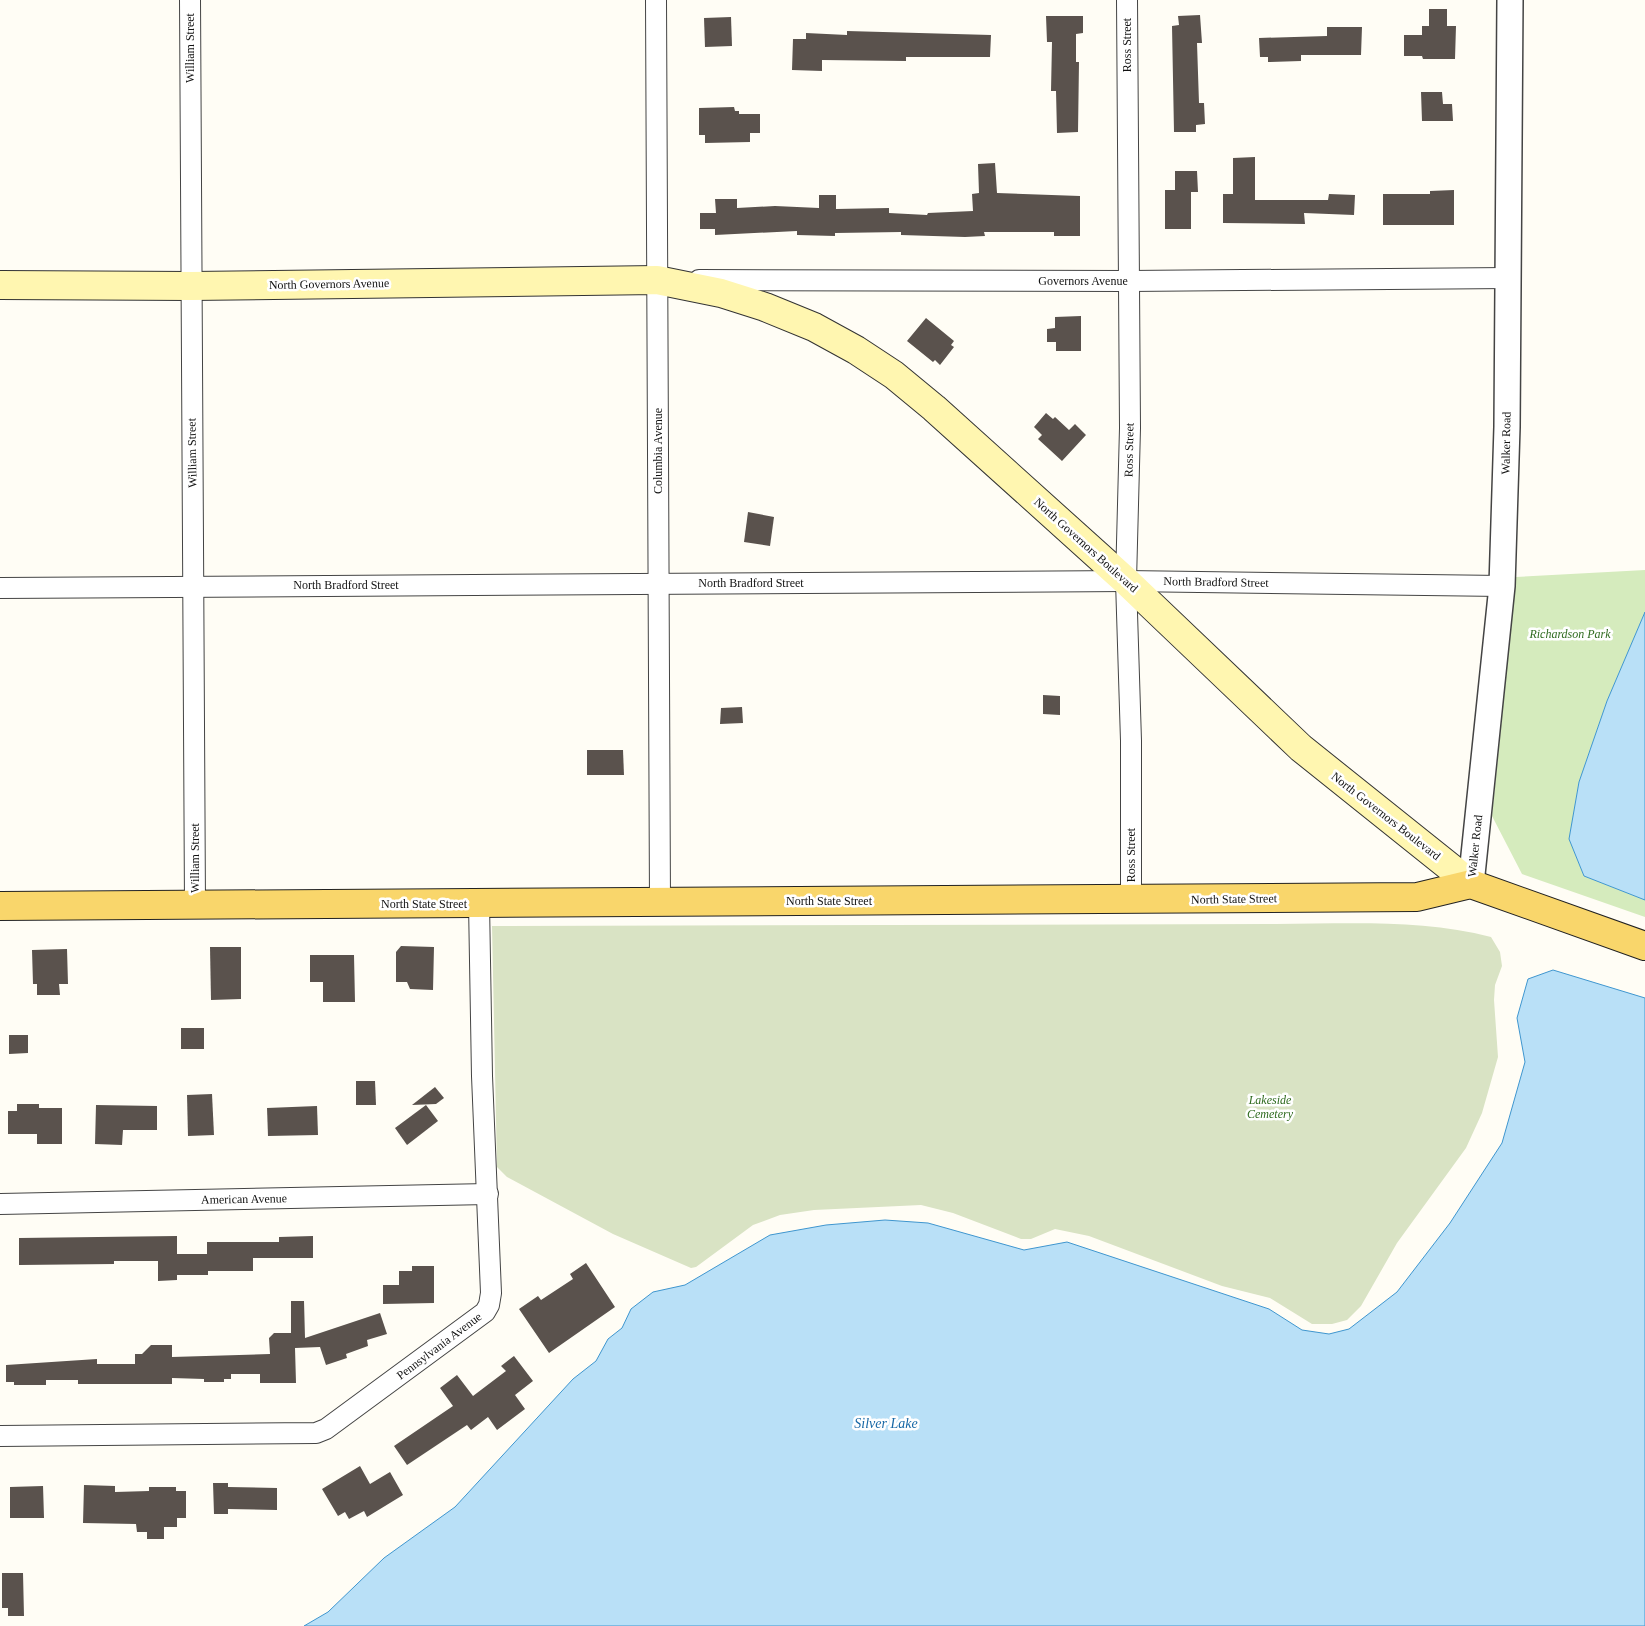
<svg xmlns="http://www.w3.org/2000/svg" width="1645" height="1626" font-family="'Times New Roman',serif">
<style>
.green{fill:#d5ebbd}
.cemetery{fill:#d9e3c4}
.water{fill:#b9e0f7;stroke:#3f96cf}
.building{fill:#5a524d}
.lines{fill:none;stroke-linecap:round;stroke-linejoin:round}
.minor-casing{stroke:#444;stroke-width:22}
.tertiary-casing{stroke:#444;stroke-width:28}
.secondary-casing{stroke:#333;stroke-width:30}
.primary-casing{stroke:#222;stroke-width:30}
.minor{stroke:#fff;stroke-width:20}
.tertiary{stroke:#fff;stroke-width:25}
.secondary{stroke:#fff6b0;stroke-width:28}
.primary{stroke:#f9d66b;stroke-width:28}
.labels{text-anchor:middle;stroke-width:5;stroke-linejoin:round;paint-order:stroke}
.street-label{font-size:12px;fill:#111;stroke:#fff}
.park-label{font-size:12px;font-style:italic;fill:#2f6b1f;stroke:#fff}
.water-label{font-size:14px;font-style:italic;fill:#1768a6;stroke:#fff}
</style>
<rect width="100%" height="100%" fill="#fffdf5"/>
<path class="green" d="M 1645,570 L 1645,612 L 1607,701 L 1579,782 L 1569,839 L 1584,876 L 1645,900 L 1645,917 L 1522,874 L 1492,816 L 1516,577 Z"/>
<path class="cemetery" d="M 1276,924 C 1347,924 1422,919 1491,937 L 1500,952 L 1502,966 L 1495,985 L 1494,1000 L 1498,1057 L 1482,1113 L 1466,1148 L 1397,1243 L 1361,1306 L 1347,1320 L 1332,1324 L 1312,1324 L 1270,1298 L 1222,1286 L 1089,1236 L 1055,1229 L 1031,1239 L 1021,1239 L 953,1213 L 921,1205 L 814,1210 L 780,1215 L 753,1225 L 696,1267 L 691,1268 L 613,1234 L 507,1177 L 497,1167 L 492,926 Z"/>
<g class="water">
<path d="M 1645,612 L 1645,900 L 1584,876 L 1569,839 L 1579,782 L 1607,701 Z"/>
<path d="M 1553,970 L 1645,998 L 1645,1626 L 304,1626 L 328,1612 L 384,1558 L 455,1507 L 573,1379 L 596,1361 L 608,1339 L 622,1328 L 631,1309 L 653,1292 L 685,1285 L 770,1235 L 826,1225 L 885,1220 L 928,1223 L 1024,1250 L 1067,1242 L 1269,1309 L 1302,1330 L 1329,1334 L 1349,1329 L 1397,1292 L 1450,1223 L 1502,1143 L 1525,1062 L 1517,1018 L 1528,979 Z"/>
</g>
<g class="building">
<path d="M 1429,9 L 1447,9 L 1447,26 L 1456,26 L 1455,59 L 1423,59 L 1422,56 L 1404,56 L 1404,35 L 1422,35 L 1422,26 L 1429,26 Z"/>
<path d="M 1200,15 L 1202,43 L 1197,43 L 1199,103 L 1204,103 L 1205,124 L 1196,125 L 1196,132 L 1174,132 L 1172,26 L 1179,25 L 1178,16 Z"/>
<path d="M 1046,16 L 1083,16 L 1083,33 L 1076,34 L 1076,62 L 1079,62 L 1078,132 L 1057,133 L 1056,91 L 1051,91 L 1052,42 L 1047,42 Z"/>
<path d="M 731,17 L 732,46 L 705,47 L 704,18 Z"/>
<path d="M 1327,27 L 1362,27 L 1361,55 L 1301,55 L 1301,61 L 1268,62 L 1268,57 L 1260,57 L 1259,38 L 1327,36 Z"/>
<path d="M 847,31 L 991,35 L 990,57 L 906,57 L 906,61 L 822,60 L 822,71 L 792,70 L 793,39 L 806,39 L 806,33 L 847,35 Z"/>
<path d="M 1421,92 L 1442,92 L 1443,104 L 1452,104 L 1453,121 L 1422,121 Z"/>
<path d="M 734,107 L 735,111 L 739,111 L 739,114 L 760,114 L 760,133 L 750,133 L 750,142 L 705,143 L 705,135 L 699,135 L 699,108 Z"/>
<path d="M 1255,157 L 1255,200 L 1328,200 L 1329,194 L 1355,195 L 1354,215 L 1304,213 L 1305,224 L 1223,223 L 1223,194 L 1233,194 L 1233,158 Z"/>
<path d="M 995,163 L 997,193 L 1080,196 L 1080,236 L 1054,236 L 1054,232 L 984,232 L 985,236 L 965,237 L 901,235 L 901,232 L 835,233 L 835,236 L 797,235 L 797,231 L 715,235 L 715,229 L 700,229 L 700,213 L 716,213 L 715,199 L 737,199 L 737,208 L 775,206 L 819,208 L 819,195 L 836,195 L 836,209 L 889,208 L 889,213 L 927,215 L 928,213 L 973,211 L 972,194 L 979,193 L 978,164 Z"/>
<path d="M 1175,171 L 1197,171 L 1198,192 L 1191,192 L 1191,229 L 1165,229 L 1165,190 L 1175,190 Z"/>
<path d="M 1454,190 L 1454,225 L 1383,225 L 1383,194 L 1430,194 L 1430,191 Z"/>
<path d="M 1081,316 L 1081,351 L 1056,351 L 1056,342 L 1047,342 L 1047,329 L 1055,328 L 1055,317 Z"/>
<path d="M 926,318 L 954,341 L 951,345 L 954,347 L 940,365 L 935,360 L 933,362 L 907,341 Z"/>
<path d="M 1046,413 L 1053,419 L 1055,417 L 1069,430 L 1075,424 L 1086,435 L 1062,461 L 1038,439 L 1042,435 L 1034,427 Z"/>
<path d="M 748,512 L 774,517 L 770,546 L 744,542 Z"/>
<path d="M 1043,695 L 1060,696 L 1060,715 L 1043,714 Z"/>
<path d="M 742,707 L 743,723 L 720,724 L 721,708 Z"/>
<path d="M 587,750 L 623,750 L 624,775 L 587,775 Z"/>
<path d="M 401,946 L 434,947 L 433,990 L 410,989 L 407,982 L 396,982 L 396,952 Z"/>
<path d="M 210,947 L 241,947 L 241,999 L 211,1000 Z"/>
<path d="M 67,949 L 68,984 L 59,984 L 60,995 L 37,995 L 37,984 L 33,984 L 32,950 Z"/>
<path d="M 310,955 L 354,955 L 355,1002 L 323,1002 L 323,982 L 310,982 Z"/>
<rect x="181" y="1028" width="23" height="21"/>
<path d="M 9,1035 L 28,1035 L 28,1053 L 9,1054 Z"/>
<path d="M 356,1081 L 375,1081 L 376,1105 L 356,1105 Z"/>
<path d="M 435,1087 L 444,1098 L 436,1104 L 412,1105 Z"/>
<path d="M 212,1094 L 214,1135 L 188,1136 L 187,1095 Z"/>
<path d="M 17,1104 L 39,1104 L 39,1108 L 62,1108 L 62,1144 L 37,1144 L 37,1134 L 8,1134 L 8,1111 L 17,1111 Z"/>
<path d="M 96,1105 L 157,1106 L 157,1130 L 123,1130 L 122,1145 L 95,1144 Z"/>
<path d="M 426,1105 L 438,1121 L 407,1145 L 395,1128 Z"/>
<path d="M 317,1106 L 318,1135 L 268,1136 L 267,1108 Z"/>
<path d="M 177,1236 L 177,1254 L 207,1254 L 207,1242 L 279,1242 L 279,1237 L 313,1236 L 313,1258 L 253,1258 L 253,1271 L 208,1271 L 208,1275 L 177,1275 L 177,1280 L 158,1281 L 158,1261 L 114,1261 L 114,1264 L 19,1265 L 19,1238 Z"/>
<path d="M 586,1263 L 615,1307 L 549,1353 L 519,1309 L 538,1296 L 541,1300 L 573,1279 L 570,1274 Z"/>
<path d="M 412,1266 L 434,1266 L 434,1303 L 383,1304 L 383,1285 L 399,1285 L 399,1271 L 412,1271 Z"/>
<path d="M 291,1301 L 304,1301 L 305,1338 L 380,1313 L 387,1334 L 367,1340 L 368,1346 L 346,1354 L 347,1358 L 326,1365 L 320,1347 L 295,1348 L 296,1383 L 260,1383 L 260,1374 L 231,1374 L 231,1379 L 224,1379 L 224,1382 L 204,1382 L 204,1379 L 172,1378 L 172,1384 L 78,1384 L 78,1380 L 46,1380 L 46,1385 L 14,1385 L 14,1382 L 6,1382 L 6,1365 L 97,1359 L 97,1364 L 135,1364 L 135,1354 L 142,1354 L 151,1345 L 172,1345 L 172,1357 L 270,1354 L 269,1338 L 274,1333 L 291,1333 Z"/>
<path d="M 514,1356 L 533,1381 L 515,1395 L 525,1409 L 497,1430 L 488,1417 L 471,1430 L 467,1425 L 407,1465 L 394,1446 L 453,1406 L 440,1388 L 457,1375 L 473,1396 L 506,1371 L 501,1366 Z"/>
<path d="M 360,1466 L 370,1484 L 390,1472 L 403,1495 L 367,1517 L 364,1511 L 349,1519 L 345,1512 L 338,1516 L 322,1489 Z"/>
<path d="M 213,1483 L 228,1483 L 228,1487 L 277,1488 L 277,1510 L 228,1509 L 228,1514 L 214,1514 Z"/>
<path d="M 84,1485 L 115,1486 L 115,1492 L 149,1491 L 149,1487 L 176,1487 L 176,1491 L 186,1491 L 186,1518 L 177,1518 L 177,1527 L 164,1527 L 164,1539 L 147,1539 L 147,1532 L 137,1532 L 136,1524 L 83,1523 Z"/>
<path d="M 43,1486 L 44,1518 L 10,1518 L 10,1487 Z"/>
<path d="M 2,1573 L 23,1573 L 24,1616 L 8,1616 L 8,1608 L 2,1608 Z"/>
</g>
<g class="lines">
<defs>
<g id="minor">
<path d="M 190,0 L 195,905"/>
<path d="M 656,0 L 660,902"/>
<path d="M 1127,0 L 1130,428 L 1126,581 L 1131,741 L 1131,900"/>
<path d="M 699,280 L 1129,281 L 1508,278"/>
<path d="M 0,588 L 1126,581 L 1502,586"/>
<path d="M 0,1204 L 488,1194"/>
<path d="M 0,1436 L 316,1433 L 326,1429 L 485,1312 L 489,1305 L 491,1293 L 482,1076 L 479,903"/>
</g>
<path id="tertiary" d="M 1471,884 L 1502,586 L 1507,427 L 1510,0"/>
<path id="secondary" d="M 0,285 L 191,286 L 657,280 L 721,293 L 765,307 L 814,327 L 856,350 L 894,375 L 934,408 L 1126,581 L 1301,748 L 1471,884"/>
<path id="primary" d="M 0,906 L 1417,897 L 1471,884 L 1645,946"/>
</defs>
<use href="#minor" class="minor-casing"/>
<use href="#tertiary" class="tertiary-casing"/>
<use href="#secondary" class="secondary-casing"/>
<use href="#primary" class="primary-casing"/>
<use href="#minor" class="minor"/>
<use href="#tertiary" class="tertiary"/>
<use href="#secondary" class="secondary"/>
<use href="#primary" class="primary"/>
</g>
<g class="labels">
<g class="street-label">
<text transform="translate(1127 45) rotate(-90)" y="4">Ross Street</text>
<text transform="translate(190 48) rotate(-90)" y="4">William Street</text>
<text x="1083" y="285">Governors Avenue</text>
<text transform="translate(329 284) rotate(-1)" y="4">North Governors Avenue</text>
<text transform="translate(1506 443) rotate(-89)" y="4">Walker Road</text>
<text transform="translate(1129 450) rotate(-89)" y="4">Ross Street</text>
<text transform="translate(658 451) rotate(-90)" y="4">Columbia Avenue</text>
<text transform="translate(192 453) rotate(-91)" y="4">William Street</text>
<text transform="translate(1086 545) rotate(42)" y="4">North Governors Boulevard</text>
<text transform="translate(1216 582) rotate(1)" y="4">North Bradford Street</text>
<text x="751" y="587">North Bradford Street</text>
<text x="346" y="589">North Bradford Street</text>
<text transform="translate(1386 816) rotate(38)" y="4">North Governors Boulevard</text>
<text transform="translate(1475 846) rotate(-84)" y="4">Walker Road</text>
<text transform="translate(1131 855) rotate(-90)" y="4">Ross Street</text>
<text transform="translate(195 858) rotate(-90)" y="4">William Street</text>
<text transform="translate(1234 899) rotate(-1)" y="4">North State Street</text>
<text x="829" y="905">North State Street</text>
<text x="424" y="908">North State Street</text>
<text transform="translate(244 1199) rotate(-1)" y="4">American Avenue</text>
<text transform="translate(439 1346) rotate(-37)" y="4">Pennsylvania Avenue</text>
</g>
<g class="park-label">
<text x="1570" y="638">Richardson Park</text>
<text x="1270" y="1104">Lakeside<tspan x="1270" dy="14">Cemetery</tspan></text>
</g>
<g class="water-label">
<text x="886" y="1428">Silver Lake</text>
</g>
</g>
</svg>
